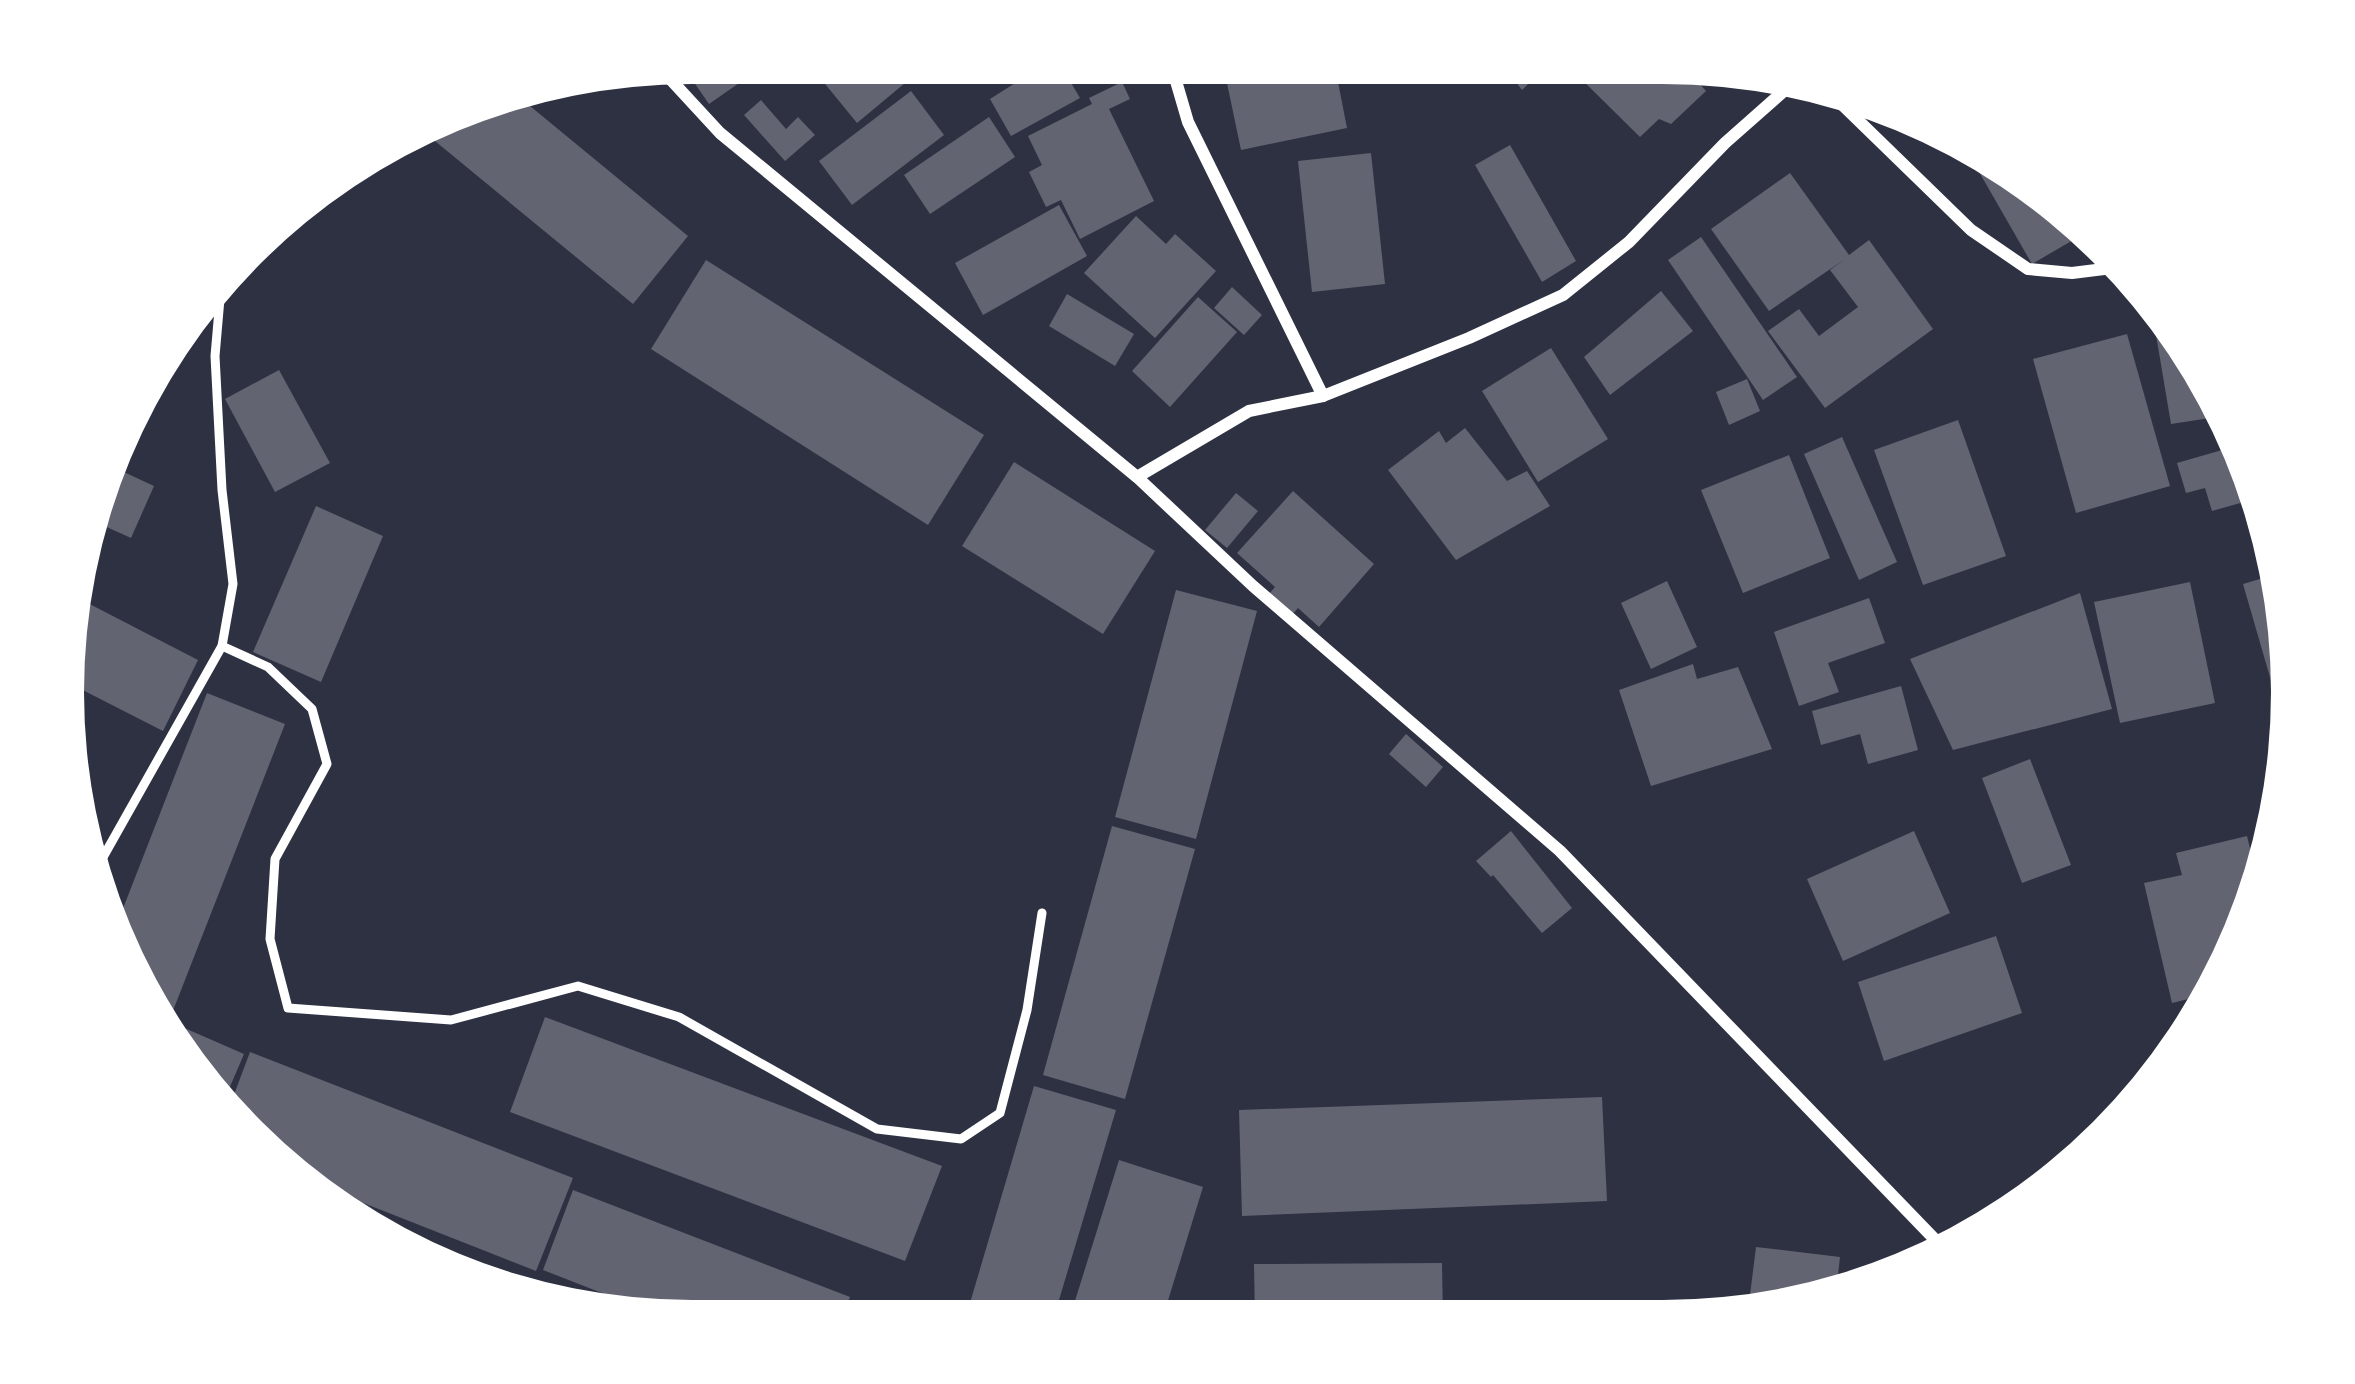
<svg xmlns="http://www.w3.org/2000/svg" width="2355" height="1384" font-family="Rubik,sans-serif">
<style>
.building{fill:#626471}
.lines{fill:none;stroke-linecap:round;stroke-linejoin:round}
.service{stroke:#fff;stroke-width:9}
.minor{stroke:#fff;stroke-width:12}
</style>
<rect width="100%" height="100%" fill="#2d3142"/>
<g class="building">
<path d="M 692,63 L 768,63 L 709,104 L 682,65 Z"/>
<path d="M 808,63 L 929,63 L 857,123 Z"/>
<path d="M 1047,63 L 1060,64 L 1080,98 L 1011,136 L 990,99 Z"/>
<path d="M 1223,64 L 1315,64 L 1319,81 L 1337,77 L 1347,128 L 1241,150 Z"/>
<path d="M 1502,64 L 1549,64 L 1522,90 Z"/>
<path d="M 1566,64 L 1682,64 L 1706,91 L 1671,124 L 1659,119 L 1640,137 Z"/>
<path d="M 1122,82 L 1130,99 L 1109,109 L 1154,201 L 1080,239 L 1061,200 L 1046,207 L 1029,172 L 1042,165 L 1028,136 L 1092,104 L 1089,98 Z"/>
<path d="M 911,91 L 944,135 L 852,205 L 819,161 Z"/>
<path d="M 513,92 L 688,236 L 633,304 L 424,132 L 490,96 Z"/>
<path d="M 761,100 L 786,129 L 798,117 L 815,135 L 785,161 L 744,115 Z"/>
<path d="M 989,117 L 1015,157 L 930,214 L 904,175 Z"/>
<path d="M 1963,144 L 2012,169 L 2080,236 L 2032,264 Z"/>
<path d="M 1510,145 L 1576,261 L 1542,282 L 1475,165 Z"/>
<path d="M 1371,153 L 1385,284 L 1312,292 L 1298,161 Z"/>
<path d="M 1790,173 L 1849,255 L 1869,240 L 1933,329 L 1825,408 L 1768,331 L 1799,309 L 1819,336 L 1858,307 L 1830,270 L 1845,259 L 1769,311 L 1711,229 Z"/>
<path d="M 1059,205 L 1087,256 L 983,315 L 955,263 Z"/>
<path d="M 1136,216 L 1166,244 L 1175,234 L 1216,271 L 1155,338 L 1084,273 Z"/>
<path d="M 1701,237 L 1797,377 L 1763,400 L 1668,260 Z"/>
<path d="M 706,260 L 984,435 L 928,525 L 651,349 Z"/>
<path d="M 1232,287 L 1262,315 L 1244,335 L 1214,308 Z"/>
<path d="M 1661,291 L 1693,331 L 1610,395 L 1584,357 Z"/>
<path d="M 1067,294 L 1134,334 L 1115,366 L 1049,326 Z"/>
<path d="M 1198,297 L 1237,332 L 1170,407 L 1132,371 Z"/>
<path d="M 2160,316 L 2186,342 L 2217,417 L 2171,424 L 2153,317 Z"/>
<path d="M 2127,334 L 2170,486 L 2076,513 L 2033,359 Z"/>
<path d="M 1551,348 L 1608,439 L 1538,482 L 1482,391 Z"/>
<path d="M 279,370 L 330,463 L 275,492 L 225,399 Z"/>
<path d="M 1747,379 L 1760,411 L 1729,425 L 1716,392 Z"/>
<path d="M 1958,420 L 2006,556 L 1923,585 L 1874,450 Z"/>
<path d="M 1465,428 L 1507,481 L 1527,471 L 1550,506 L 1456,560 L 1388,470 L 1439,431 L 1446,443 Z"/>
<path d="M 1842,437 L 1897,562 L 1859,580 L 1804,454 Z"/>
<path d="M 2229,448 L 2251,500 L 2212,511 L 2205,488 L 2186,493 L 2177,463 Z"/>
<path d="M 1789,455 L 1830,558 L 1743,593 L 1701,490 Z"/>
<path d="M 1014,462 L 1155,551 L 1103,634 L 962,546 Z"/>
<path d="M 113,467 L 154,486 L 131,538 L 89,519 Z"/>
<path d="M 1293,491 L 1374,564 L 1319,627 L 1298,608 L 1292,615 L 1269,594 L 1275,587 L 1237,553 Z"/>
<path d="M 1236,493 L 1258,511 L 1227,548 L 1205,530 Z"/>
<path d="M 316,506 L 383,536 L 321,682 L 253,652 Z"/>
<path d="M 2280,573 L 2280,689 L 2274,691 L 2243,584 Z"/>
<path d="M 1667,581 L 1697,647 L 1651,669 L 1621,603 Z"/>
<path d="M 2190,582 L 2215,703 L 2120,723 L 2094,602 Z"/>
<path d="M 1176,590 L 1257,611 L 1196,839 L 1115,817 Z"/>
<path d="M 2080,593 L 2112,709 L 1953,750 L 1910,659 Z"/>
<path d="M 76,597 L 198,660 L 163,731 L 65,681 Z"/>
<path d="M 1869,598 L 1885,643 L 1828,663 L 1839,692 L 1799,706 L 1774,632 Z"/>
<path d="M 1693,664 L 1697,679 L 1738,667 L 1772,749 L 1651,786 L 1619,690 Z"/>
<path d="M 1901,686 L 1918,750 L 1868,764 L 1860,734 L 1821,745 L 1812,711 Z"/>
<path d="M 207,693 L 285,724 L 167,1026 L 115,929 Z"/>
<path d="M 1406,734 L 1443,767 L 1426,787 L 1389,754 Z"/>
<path d="M 2030,759 L 2071,865 L 2022,883 L 1982,778 Z"/>
<path d="M 1112,826 L 1195,849 L 1125,1099 L 1043,1075 Z"/>
<path d="M 1511,831 L 1572,908 L 1542,933 L 1493,875 L 1491,877 L 1476,861 Z"/>
<path d="M 1914,831 L 1950,913 L 1843,961 L 1807,879 Z"/>
<path d="M 2247,836 L 2256,873 L 2205,995 L 2172,1003 L 2144,883 L 2182,875 L 2176,853 Z"/>
<path d="M 1996,936 L 2022,1013 L 1884,1061 L 1858,982 Z"/>
<path d="M 545,1017 L 942,1166 L 905,1261 L 510,1112 Z"/>
<path d="M 173,1023 L 244,1054 L 223,1103 L 193,1075 L 169,1030 Z"/>
<path d="M 250,1052 L 573,1178 L 536,1271 L 305,1180 L 229,1108 Z"/>
<path d="M 1034,1086 L 1116,1110 L 1053,1320 L 965,1320 Z"/>
<path d="M 1602,1097 L 1607,1201 L 1242,1216 L 1239,1110 Z"/>
<path d="M 1119,1160 L 1203,1187 L 1162,1320 L 1069,1320 Z"/>
<path d="M 573,1190 L 850,1297 L 841,1320 L 671,1320 L 543,1270 Z"/>
<path d="M 1756,1247 L 1840,1257 L 1836,1293 L 1748,1311 Z"/>
<path d="M 452,1257 L 532,1291 L 530,1296 L 489,1287 L 448,1267 Z"/>
<path d="M 1442,1263 L 1443,1320 L 1255,1320 L 1254,1264 Z"/>
</g>
<g class="lines">
<g class="service">
<path d="M 222,646 L 268,667 L 312,709 L 327,764 L 275,859 L 270,939 L 288,1008 L 451,1020 L 578,986 L 679,1017 L 877,1129 L 961,1139 L 1000,1113 L 1027,1010 L 1042,913"/>
<path d="M 93,875 L 222,646 L 233,584 L 222,490 L 215,356 L 221,287"/>
</g>
<g class="minor">
<path d="M 1171,64 L 1188,122 L 1323,396"/>
<path d="M 660,68 L 720,133 L 1137,477 L 1253,586 L 1560,851 L 1946,1251"/>
<path d="M 1826,89 L 1971,230 L 2028,269 L 2072,273 L 2112,268"/>
<path d="M 1137,477 L 1249,411 L 1323,396 L 1469,338 L 1563,295 L 1629,242 L 1725,143 L 1794,82"/>
</g>
</g>
<path d="M0 0H2355V1384H0ZM692 84H1663A608 608 0 0 1 2271 692V692A608 608 0 0 1 1663 1300H692A608 608 0 0 1 84 692V692A608 608 0 0 1 692 84Z" fill="#fff" fill-rule="evenodd"/>
</svg>
